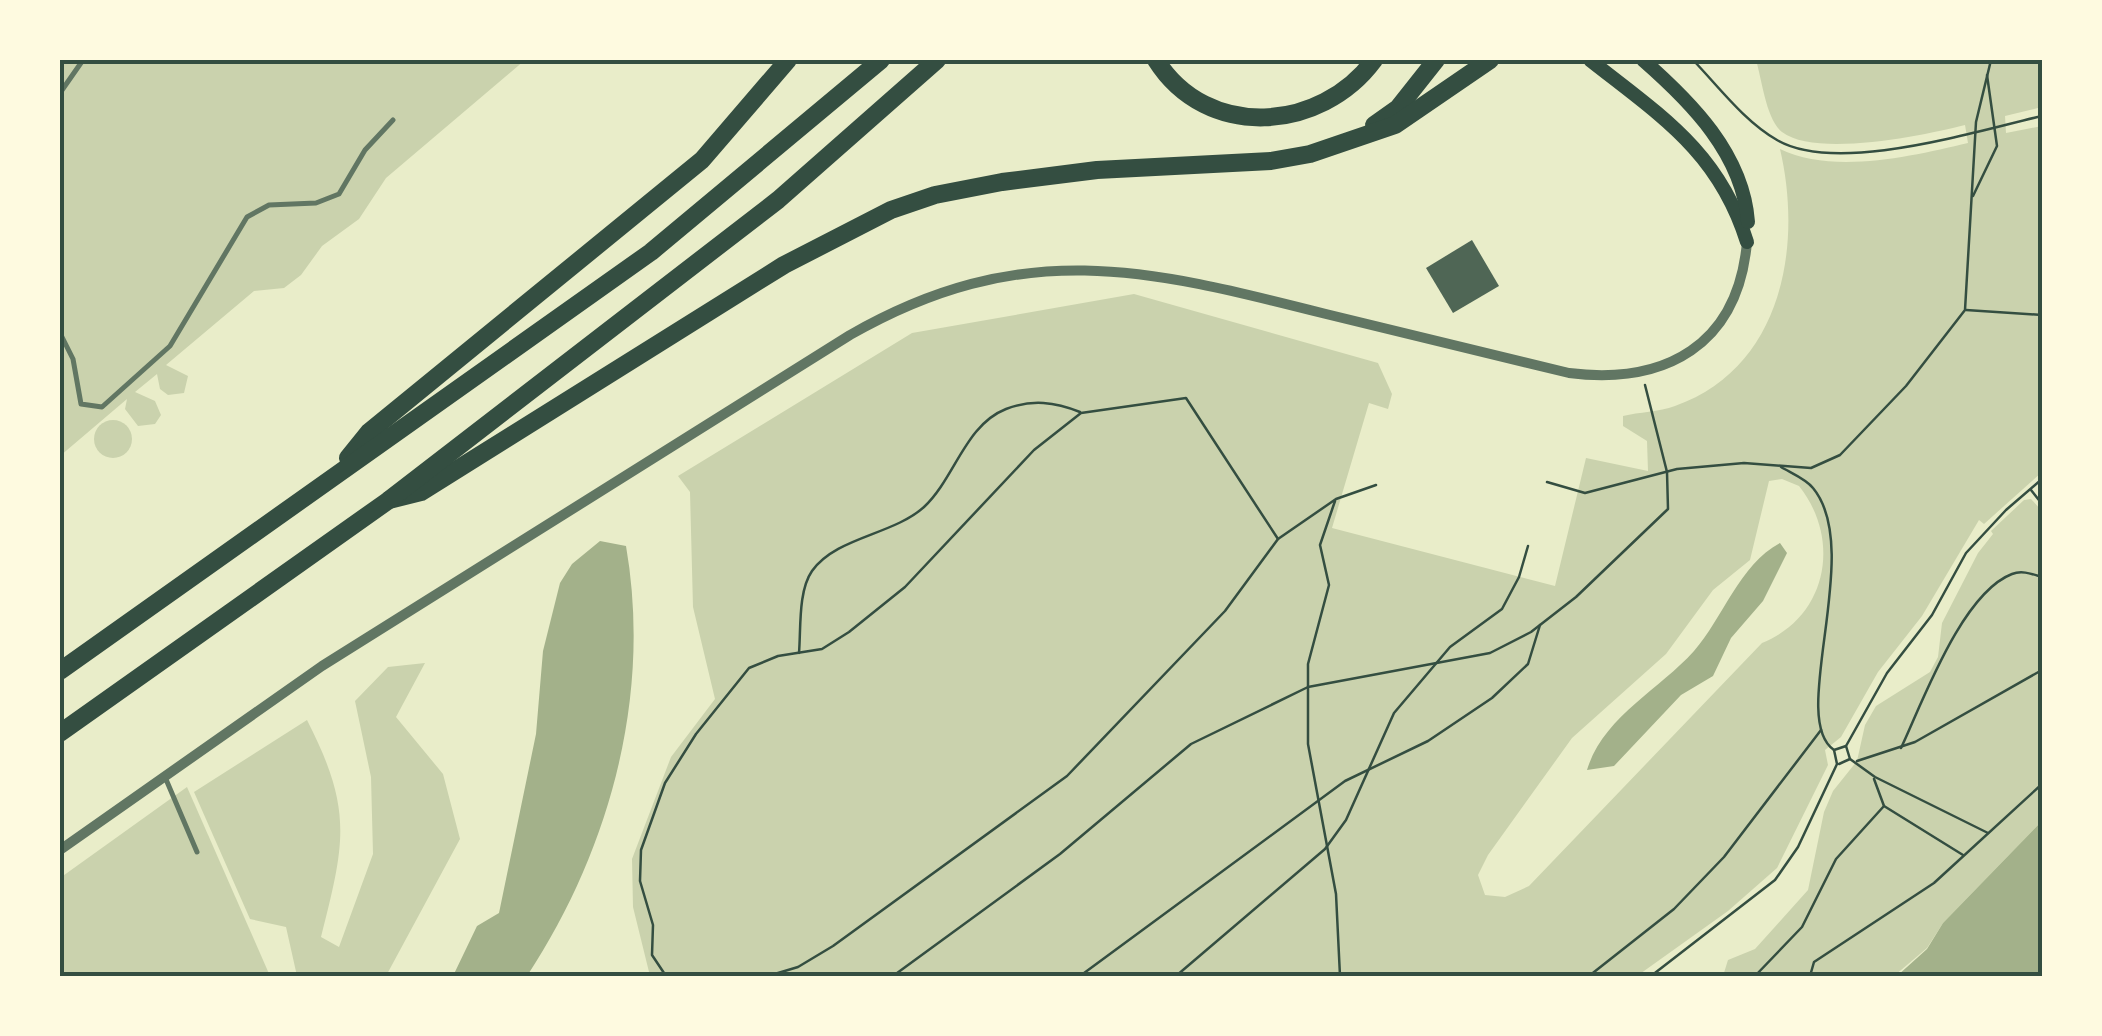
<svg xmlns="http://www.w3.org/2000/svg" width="2102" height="1036" font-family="'Titillium Web',sans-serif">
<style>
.green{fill:#cad2ad;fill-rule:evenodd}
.water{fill:#a3b18a}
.building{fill:#4f6655}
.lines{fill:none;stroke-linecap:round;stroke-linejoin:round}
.path{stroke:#344e41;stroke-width:2.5}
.service{stroke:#617663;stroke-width:5}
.minor{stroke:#617663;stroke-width:10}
.secondary{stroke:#344e41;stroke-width:14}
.motorway{stroke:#344e41;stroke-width:18}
.neatline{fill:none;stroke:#344e41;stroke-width:4}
</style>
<rect width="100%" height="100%" fill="#e9edc9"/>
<g class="green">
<path d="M 60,60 L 525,60 L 386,178 L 359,219 L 322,246 L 301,275 L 284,288 L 254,291 L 166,365 L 188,376 L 184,393 L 168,395 L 160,389 L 157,374 L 135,392 L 155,401 L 161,415 L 155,424 L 138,426 L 125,409 L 127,399 L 60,456 Z"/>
<path d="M 1756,60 L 2042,60 L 2042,107 L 2005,116 L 2006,133 L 2042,126 L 2042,472 L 1984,524 L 1979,520 L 1922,616 L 1878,672 L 1841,737 L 1825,750 L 1828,765 L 1777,868 L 1728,911 L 1637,976 L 650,976 L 633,907 L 632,859 L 671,757 L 715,699 L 693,607 L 690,492 L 678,476 L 912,333 L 1134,294 L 1378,363 L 1392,394 L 1388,409 L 1369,403 L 1332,528 L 1555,586 L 1586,458 L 1648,471 L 1647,441 L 1623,426 L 1623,416 C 1639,412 1659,412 1675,406 C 1782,368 1803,247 1780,149 C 1833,175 1913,156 1968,143 L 1965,125 C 1926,135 1816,158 1782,132 C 1766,119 1762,80 1756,60 ZM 1782,479 L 1799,486 C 1842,540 1827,617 1762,643 L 1529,886 L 1505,897 L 1485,895 L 1478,875 L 1488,855 L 1572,738 L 1666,654 L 1713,590 L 1750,560 L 1769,481 Z"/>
<circle cx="113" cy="439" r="19"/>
<path d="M 2031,499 L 2042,511 L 2042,821 L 1943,923 L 1927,948 L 1894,976 L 1723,976 L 1728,960 L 1755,949 L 1808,890 L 1824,812 L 1833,791 L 1857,761 L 1865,725 L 1876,706 L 1930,672 L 1938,657 L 1942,623 L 1978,553 L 1993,534 L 1991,531 L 2024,500 Z"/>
<path d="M 425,663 L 396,717 L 443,774 L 460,839 L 386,976 L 297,976 L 286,927 L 250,919 L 194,792 L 307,720 C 353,810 345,842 321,937 L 339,947 L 373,854 L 371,777 L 355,701 L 388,667 Z"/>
<path d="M 187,787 L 270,976 L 60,976 L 60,878 Z"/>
</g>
<g class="water">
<path d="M 600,541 L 626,546 C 652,695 610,850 527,976 L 453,976 L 477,926 L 499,913 L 536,734 L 543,651 L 560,583 L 572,564 Z"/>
<path d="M 1780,543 L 1787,553 L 1763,601 L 1731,638 L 1713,676 L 1681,695 L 1614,766 L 1587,770 C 1603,717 1659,690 1694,651 C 1723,618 1739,565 1780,543 Z"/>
<path d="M 2042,821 L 2042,976 L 1897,976 L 1927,949 L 1943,923 Z"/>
</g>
<path class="building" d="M 1472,240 L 1499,286 L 1453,313 L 1426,268 Z"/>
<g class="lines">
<g class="path">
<path d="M 1693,60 C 1719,87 1744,121 1777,140 C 1837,175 1976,131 2042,116"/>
<path d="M 1973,196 L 1997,146 L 1987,75"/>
<path d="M 1966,310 L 2042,315"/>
<path d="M 1781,467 C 1791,473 1806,479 1813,488 C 1865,551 1787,718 1834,750"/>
<path d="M 1547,482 L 1585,493 L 1677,469 L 1744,463 L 1811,468 L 1840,455 L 1906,386 L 1965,310 L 1976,122 L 1991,60"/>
<path d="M 2031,490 L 2042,504"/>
<path d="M 1335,501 L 1320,545 L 1329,585 L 1308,664 L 1308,744 L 1336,894 L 1340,976"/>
<path d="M 799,653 C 801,629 798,591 812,571 C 836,537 893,535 924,507 C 955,478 965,425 1006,409 C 1032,399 1055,402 1080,412"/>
<path d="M 1901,748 C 1923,701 1962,593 2012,574 C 2022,570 2032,574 2042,577"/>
<path d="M 1850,759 L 1875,777 L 1988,833"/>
<path d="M 1857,761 L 1915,742 L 2042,670"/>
<path d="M 1839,764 L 1850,759 L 1846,746"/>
<path d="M 1874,779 L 1884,806 L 1963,855"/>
<path d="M 666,976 L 652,955 L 653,925 L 640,881 L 641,850 L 665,783 L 696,734 L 749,668 L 778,656 L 822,649 L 849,632 L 905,587 L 1034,450 L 1081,413 L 1186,398 L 1278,539"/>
<path d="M 768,976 L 798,967 L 833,946 L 1067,776 L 1225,611 L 1278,539 L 1336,499 L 1376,485"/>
<path d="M 893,976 L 1060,854 L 1191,744 L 1308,687 L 1490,653 L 1531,632 L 1576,597 L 1668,509 L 1667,472 L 1645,385"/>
<path d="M 1080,976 L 1345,781 L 1428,741 L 1492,698 L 1528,664 L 1540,625"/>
<path d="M 1176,976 L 1325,849 L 1346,820 L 1394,713 L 1450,647 L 1502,609 L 1519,577 L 1528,546"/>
<path d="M 1589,976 L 1674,909 L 1724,857 L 1821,730"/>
<path d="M 1651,976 L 1775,880 L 1798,847 L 1837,764 L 1834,750 L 1846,746 L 1887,673 L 1932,615 L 1966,553 L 2006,510 L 2042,479"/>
<path d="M 1755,976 L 1802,927 L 1836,859 L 1884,806"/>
<path d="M 1810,976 L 1814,962 L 1934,883 L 2042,784"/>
</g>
<g class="service">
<path d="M 60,93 L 83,60"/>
<path d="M 60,333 L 73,359 L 81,404 L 102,407 L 170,346 L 247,217 L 269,205 L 316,203 L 339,194 L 365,150 L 393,120"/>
<path d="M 165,777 L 197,852"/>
</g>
<path class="minor" d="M 60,850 L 322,666 L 850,335 C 1022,237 1145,268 1326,314 C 1407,334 1488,354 1569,373 C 1666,385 1738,345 1747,242"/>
<g class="secondary">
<path d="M 1590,60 C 1661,116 1719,152 1747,242"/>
<path d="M 1643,60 C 1691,102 1743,154 1748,222"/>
</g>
<g class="motorway">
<path d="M 1156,60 C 1207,141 1321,132 1374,60"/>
<path d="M 1374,125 L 1398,108 L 1436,60"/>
<path d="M 348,458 L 369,432 L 702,160 L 788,60"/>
<path d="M 389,500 L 421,492 L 784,265 L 891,210 L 935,195 L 1002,182 L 1097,170 L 1271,161 L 1310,154 L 1395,125 L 1490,60"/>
<path d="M 60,671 L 651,252 L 881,60"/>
<path d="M 60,733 L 389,500 L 778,200 L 937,60"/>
</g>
</g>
<rect width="2102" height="1036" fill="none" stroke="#fefae0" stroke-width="125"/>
<rect x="62" y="62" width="1978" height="912" class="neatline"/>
</svg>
